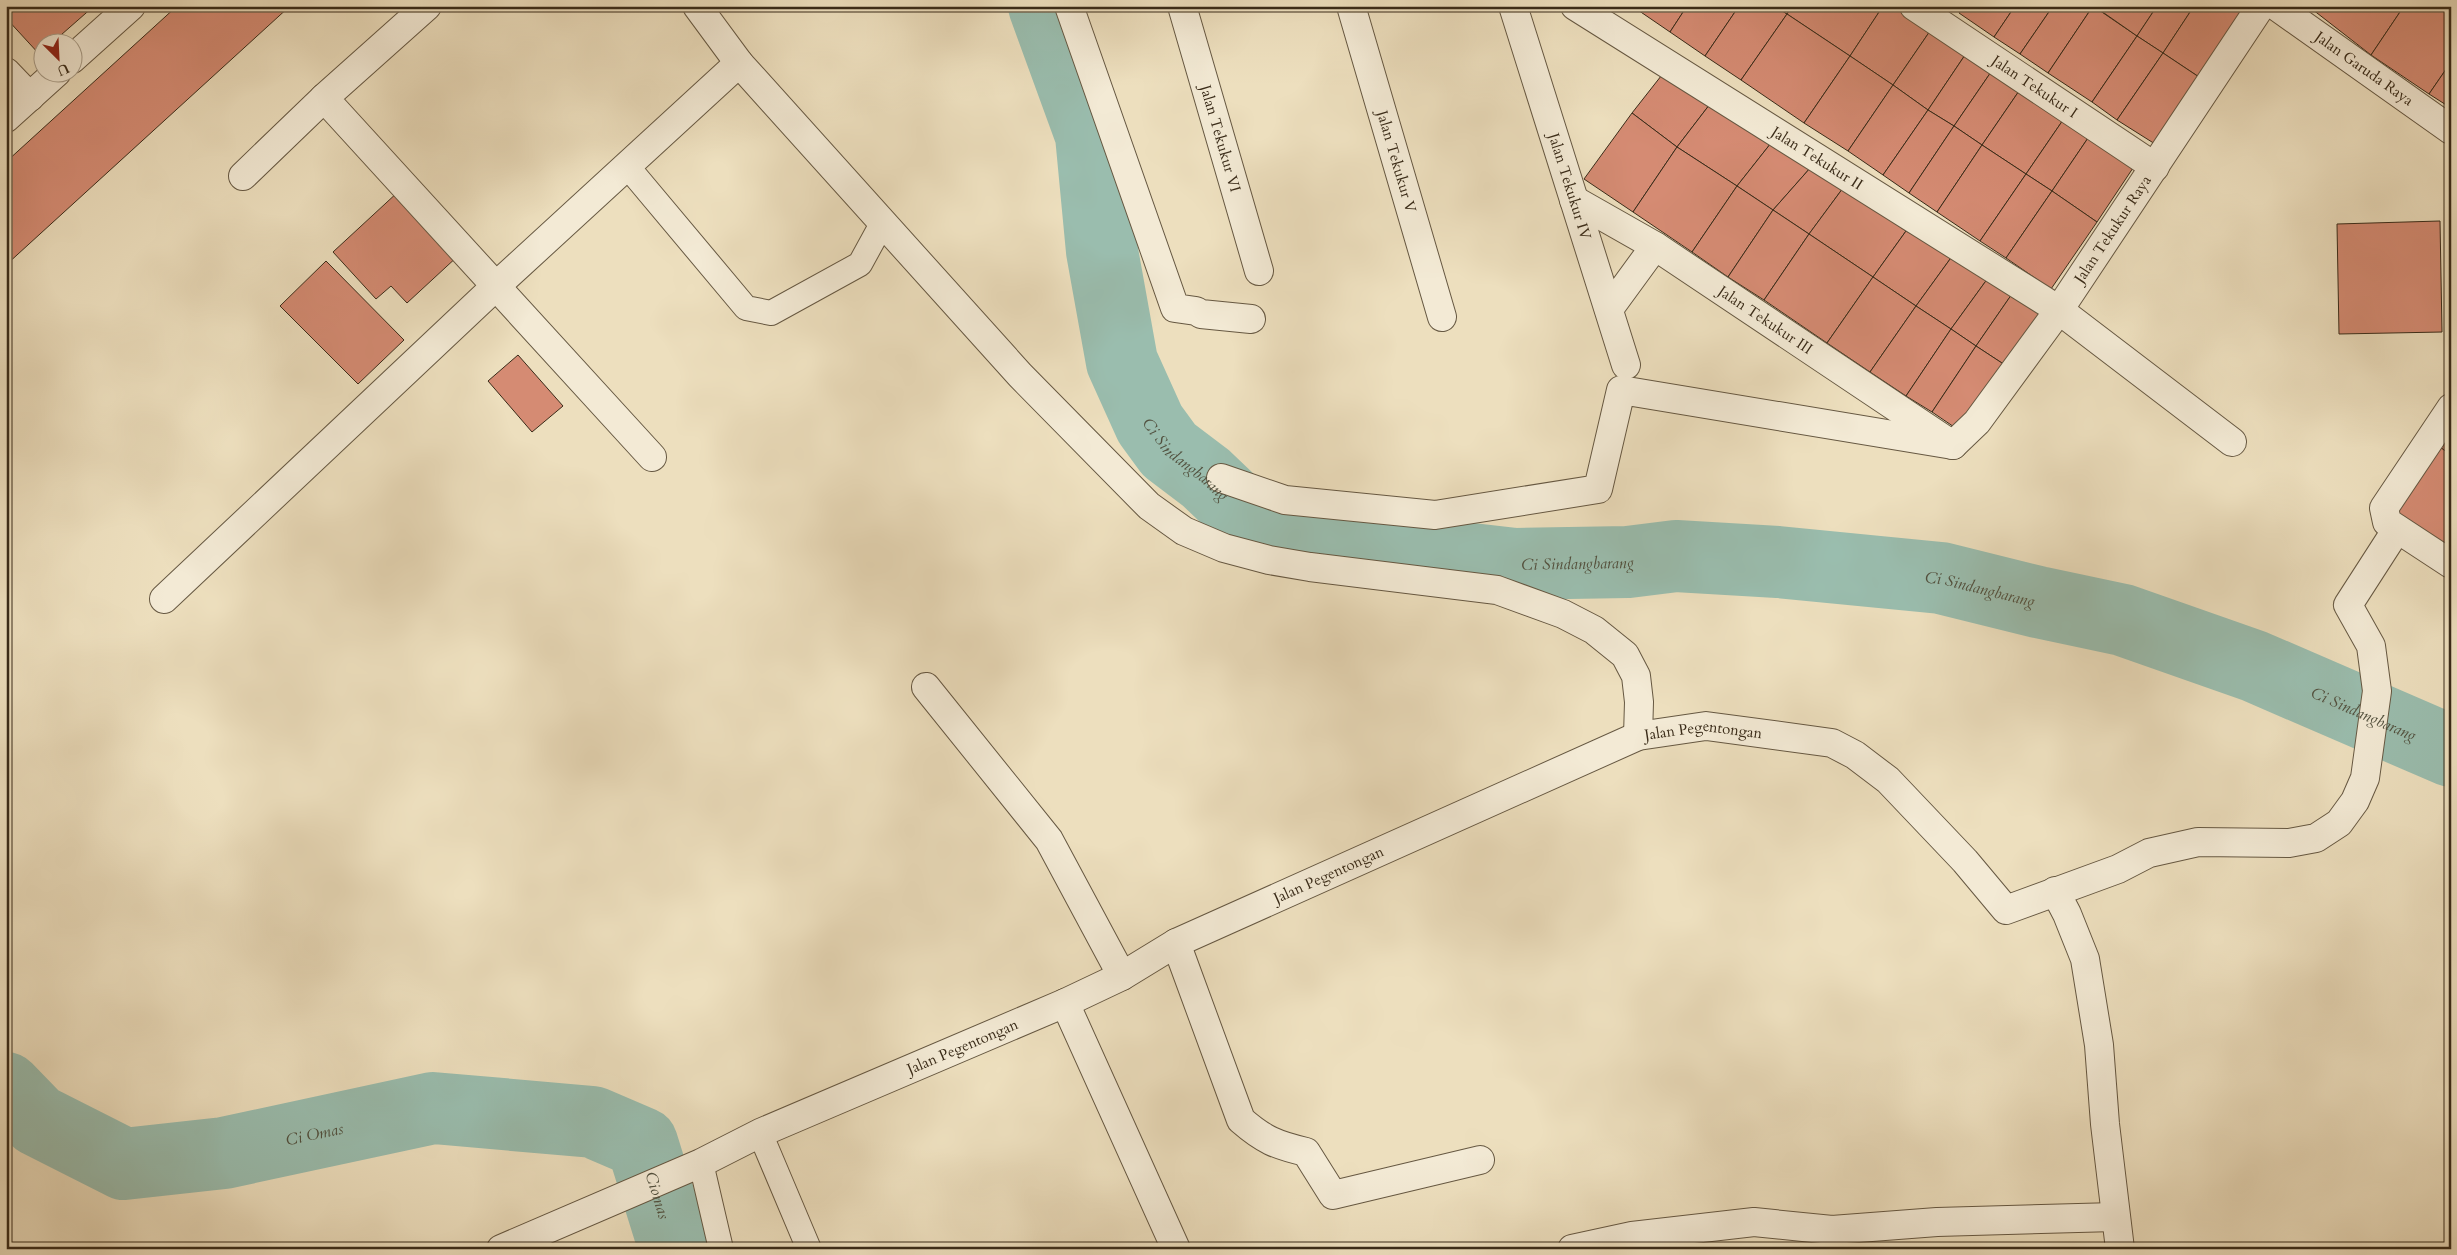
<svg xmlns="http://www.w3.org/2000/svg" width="2457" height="1255" font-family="Cardo,serif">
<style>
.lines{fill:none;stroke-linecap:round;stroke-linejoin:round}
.river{stroke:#9abdae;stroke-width:72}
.building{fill:#d58b73;stroke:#392b19}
.service-casing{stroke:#665842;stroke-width:26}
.pedestrian-casing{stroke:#665842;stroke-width:30}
.minor-casing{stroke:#665842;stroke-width:30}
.service{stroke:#f3ead5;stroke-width:24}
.pedestrian{stroke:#f3ead5;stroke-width:28}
.minor{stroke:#f3ead5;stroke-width:28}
.labels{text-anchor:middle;stroke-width:4;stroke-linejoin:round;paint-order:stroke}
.street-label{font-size:15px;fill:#392b19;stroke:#f3ead5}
.water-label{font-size:16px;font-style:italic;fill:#51503e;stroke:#f3ead5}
</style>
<rect width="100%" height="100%" fill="#eddfbe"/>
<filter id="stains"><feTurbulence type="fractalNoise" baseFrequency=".004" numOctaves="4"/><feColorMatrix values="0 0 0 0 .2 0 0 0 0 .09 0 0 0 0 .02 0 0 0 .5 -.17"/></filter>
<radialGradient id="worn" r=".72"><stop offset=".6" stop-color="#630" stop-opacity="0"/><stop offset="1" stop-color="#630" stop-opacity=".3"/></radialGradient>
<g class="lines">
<g class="river">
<path id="s1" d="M 1044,6 L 1091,135 L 1102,251 L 1122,362 L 1150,424 L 1169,450 L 1206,478 L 1248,518 L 1325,537 L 1428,554 L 1515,564 L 1628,562 L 1676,556 L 1778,562 L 1941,578 L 2038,602 L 2123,620 L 2254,666 L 2451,751"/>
<path id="s2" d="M 6,1088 L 37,1120 L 124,1164 L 224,1153 L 433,1108 L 593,1122 L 642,1143 L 675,1249"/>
</g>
</g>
<g class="building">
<path d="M 6,6 L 94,6 L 53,42 L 42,42 L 42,52 L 40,55 L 6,18 Z"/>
<path d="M 177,6 L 290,6 L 6,265 L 6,162 Z"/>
<path d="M 1632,6 L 1687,6 L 1670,32 Z"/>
<path d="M 1687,6 L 1739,6 L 1705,56 L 1670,32 Z"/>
<path d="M 1739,6 L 1775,6 L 1787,14 L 1741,80 L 1705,56 Z"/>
<path d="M 1775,6 L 1792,6 L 1787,14 Z"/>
<path d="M 1792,6 L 1883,6 L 1850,56 L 1787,14 Z"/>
<path d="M 1883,6 L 1893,6 L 1930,31 L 1893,85 L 1850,56 Z"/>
<path d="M 1963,6 L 2015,6 L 1994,37 L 1959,13 Z"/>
<path d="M 2015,6 L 2053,6 L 2020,54 L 1994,37 Z"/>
<path d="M 2053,6 L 2093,6 L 2048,73 L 2020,54 Z"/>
<path d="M 2093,6 L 2137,36 L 2092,102 L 2048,73 Z"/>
<path d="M 2094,6 L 2157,6 L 2137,36 Z"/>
<path d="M 2157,6 L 2194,6 L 2163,53 L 2137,36 Z"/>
<path d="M 2194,6 L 2248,6 L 2208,83 L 2163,53 Z"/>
<path d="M 2308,6 L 2404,6 L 2371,55 Z"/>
<path d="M 2404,6 L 2444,6 L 2451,11 L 2451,62 L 2429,94 L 2371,55 Z"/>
<path d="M 1787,14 L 1850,56 L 1804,123 L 1741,80 Z"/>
<path d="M 1930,31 L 1965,55 L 1928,110 L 1893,85 Z"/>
<path d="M 2137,36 L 2163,53 L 2117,120 L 2092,102 Z"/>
<path d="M 2163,53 L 2208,83 L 2163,149 L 2117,120 Z"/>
<path d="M 1965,55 L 1991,72 L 1954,126 L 1928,110 Z"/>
<path d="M 1850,56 L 1893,85 L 1848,151 L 1804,123 Z"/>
<path d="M 2451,62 L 2451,108 L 2429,94 Z"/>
<path d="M 1665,71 L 1710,104 L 1677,147 L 1632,113 Z"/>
<path d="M 1991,72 L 2019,91 L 1982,145 L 1954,126 Z"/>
<path d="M 1893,85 L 1928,110 L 1883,175 L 1848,151 Z"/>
<path d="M 2019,91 L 2063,120 L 2026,174 L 1982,145 Z"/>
<path d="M 1710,104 L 1771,143 L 1737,186 L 1677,147 Z"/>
<path d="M 1928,110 L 1954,126 L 1909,193 L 1883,175 Z"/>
<path d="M 1632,113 L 1677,147 L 1633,212 L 1584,179 Z"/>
<path d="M 2063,120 L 2088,138 L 2052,191 L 2026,174 Z"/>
<path d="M 1954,126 L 1982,145 L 1937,212 L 1909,193 Z"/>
<path d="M 2088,138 L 2133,168 L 2097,222 L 2052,191 Z"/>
<path d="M 1771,143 L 1811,167 L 1773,210 L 1737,186 Z"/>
<path d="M 1982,145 L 2026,174 L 1980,241 L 1937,212 Z"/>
<path d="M 1677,147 L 1737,186 L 1692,252 L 1633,212 Z"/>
<path d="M 1811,167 L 1843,188 L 1809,234 L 1773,210 Z"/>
<path d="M 2026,174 L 2052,191 L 2006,258 L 1980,241 Z"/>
<path d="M 1737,186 L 1773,210 L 1728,277 L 1692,252 Z"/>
<path d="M 1843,188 L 1906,231 L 1873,277 L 1809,234 Z"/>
<path d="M 399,191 L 459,255 L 407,303 L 391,286 L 376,299 L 333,252 Z"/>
<path d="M 2052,191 L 2097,222 L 2051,289 L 2006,258 Z"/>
<path d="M 1773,210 L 1809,234 L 1764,300 L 1728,277 Z"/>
<path d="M 2440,221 L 2442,332 L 2339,334 L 2337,224 Z"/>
<path d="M 1906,231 L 1953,255 L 1916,306 L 1873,277 Z"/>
<path d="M 1809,234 L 1873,277 L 1827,343 L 1764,300 Z"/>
<path d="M 1953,255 L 1988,278 L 1951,329 L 1916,306 Z"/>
<path d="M 326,261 L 404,340 L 358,384 L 280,306 Z"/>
<path d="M 1873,277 L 1916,306 L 1870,372 L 1827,343 Z"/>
<path d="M 1988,278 L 2014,291 L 1976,346 L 1951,329 Z"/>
<path d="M 2014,291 L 2044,307 L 2005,365 L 1976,346 Z"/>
<path d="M 1916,306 L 1951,329 L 1906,396 L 1870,372 Z"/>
<path d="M 1951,329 L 1976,346 L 1932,412 L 1906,396 Z"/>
<path d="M 1976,346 L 2005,365 L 1960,431 L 1932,412 Z"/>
<path d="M 518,355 L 563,406 L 532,432 L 488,381 Z"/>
<path d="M 2451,424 L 2451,455 L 2437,445 Z"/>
<path d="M 2437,445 L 2451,455 L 2451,551 L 2391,512 Z"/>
</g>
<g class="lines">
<defs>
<g id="service">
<path d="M 627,166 L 746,308 L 771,313 L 860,264 L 883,222"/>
<path d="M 760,1133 L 809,1249"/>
<path d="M 701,1163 L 721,1249"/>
</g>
<path id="pedestrian" d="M 1069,6 L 1175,308 L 1196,311 L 1201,314 L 1251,319"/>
<g id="minor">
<path d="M 427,6 L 324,98 L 652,457"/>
<path d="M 697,6 L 739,63 L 1020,375 L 1149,506 L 1184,531 L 1224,548 L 1269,560 L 1310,567 L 1497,590 L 1563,614 L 1594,630 L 1625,655 L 1636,676 L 1639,702 L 1638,736"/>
<path id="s3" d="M 1182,6 L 1259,271"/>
<path id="s4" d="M 1351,6 L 1442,317"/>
<path id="s5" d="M 1513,6 L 1626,365"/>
<path id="s6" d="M 1575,6 L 2059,310 L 2232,442"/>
<path id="s7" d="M 1914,6 L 2155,167"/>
<path id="s8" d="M 2276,6 L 2451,130"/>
<path d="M 72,59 L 131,6"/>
<path d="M 6,72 L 30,97"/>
<path d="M 6,118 L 57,72"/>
<path d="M 243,176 L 324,98"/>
<path id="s9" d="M 1574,200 L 1655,246 L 1945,440"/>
<path d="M 1609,309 L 1655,246"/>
<path d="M 2451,408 L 2384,508 L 2387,522 L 2451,564"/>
<path id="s10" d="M 1953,445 L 1977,422 L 2059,310 L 2261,6"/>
<path d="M 1221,478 L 1285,500 L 1435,515 L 1598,489 L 1621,390 L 1953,445"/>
<path d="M 164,599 L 495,287 L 739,63"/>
<path d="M 926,687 L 1049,840 L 1122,976"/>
<path d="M 2055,891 L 2067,914 L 2085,959 L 2099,1045 L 2105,1124 L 2120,1249"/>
<path d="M 1176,943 L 1241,1120 C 1264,1140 1276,1145 1306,1152 L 1333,1195 L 1480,1160"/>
<path d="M 1065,1003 L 1176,1249"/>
<path id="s11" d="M 501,1249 L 701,1163 L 760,1133 L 1065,1003 L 1122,976 L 1176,943 L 1638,736 L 1706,726 L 1832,743 L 1855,755 L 1888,780 L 1965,861 L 2006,910 L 2118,869 L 2149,853 L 2198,842 L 2289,843 L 2316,838 L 2339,823 L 2355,801 L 2365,778 L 2377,691 L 2371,646 L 2348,605 L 2397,529"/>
<path d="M 1572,1249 L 1632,1236 L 1754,1222 L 1832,1230 L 1937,1222 L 2115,1217"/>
</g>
</defs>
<use href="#service" class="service-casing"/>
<use href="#pedestrian" class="pedestrian-casing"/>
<use href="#minor" class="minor-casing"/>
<use href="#service" class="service"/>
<use href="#pedestrian" class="pedestrian"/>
<use href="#minor" class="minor"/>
</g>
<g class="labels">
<g class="street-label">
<text dy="5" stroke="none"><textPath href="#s8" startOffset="108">Jalan Garuda Raya</textPath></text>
<text dy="5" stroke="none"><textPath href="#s7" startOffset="145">Jalan Tekukur I</textPath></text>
<text dy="5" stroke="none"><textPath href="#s3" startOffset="138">Jalan Tekukur VI</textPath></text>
<text dy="5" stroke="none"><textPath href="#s6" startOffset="286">Jalan Tekukur II</textPath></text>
<text dy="5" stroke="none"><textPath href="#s4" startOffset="162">Jalan Tekukur V</textPath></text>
<text dy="5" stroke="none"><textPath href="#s5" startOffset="189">Jalan Tekukur IV</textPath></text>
<text dy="5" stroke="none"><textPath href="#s10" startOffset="269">Jalan Tekukur Raya</textPath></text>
<text dy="5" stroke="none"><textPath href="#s9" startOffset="226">Jalan Tekukur III</textPath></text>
<text dy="5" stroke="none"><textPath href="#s11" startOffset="1314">Jalan Pegentongan</textPath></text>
<text dy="5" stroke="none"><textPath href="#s11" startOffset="909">Jalan Pegentongan</textPath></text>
<text dy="5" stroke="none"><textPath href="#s11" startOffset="504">Jalan Pegentongan</textPath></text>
</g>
<g class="water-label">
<text dy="6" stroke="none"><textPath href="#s1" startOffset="485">Ci Sindangbarang</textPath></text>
<text dy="6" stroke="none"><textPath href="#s1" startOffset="905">Ci Sindangbarang</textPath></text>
<text dy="6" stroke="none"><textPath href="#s1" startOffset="1310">Ci Sindangbarang</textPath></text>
<text dy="6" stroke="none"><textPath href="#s1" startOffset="1715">Ci Sindangbarang</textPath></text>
<text dy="6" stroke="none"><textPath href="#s2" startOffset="335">Ci Omas</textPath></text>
<text dy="6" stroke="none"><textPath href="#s2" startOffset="725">Ciomas</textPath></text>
</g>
</g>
<rect width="2457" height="1255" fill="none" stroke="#eddfbe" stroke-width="25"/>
<rect x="8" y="8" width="2442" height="1240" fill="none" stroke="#392b19" stroke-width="2.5"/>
<rect x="12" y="12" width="2432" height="1230" fill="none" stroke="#392b19"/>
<g transform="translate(58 58) rotate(156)"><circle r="24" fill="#f3ead5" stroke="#a99e8a"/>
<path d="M0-4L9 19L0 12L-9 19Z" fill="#8f2418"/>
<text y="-8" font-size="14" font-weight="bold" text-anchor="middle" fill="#392b19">U</text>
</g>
<rect width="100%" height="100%" filter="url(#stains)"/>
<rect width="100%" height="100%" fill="url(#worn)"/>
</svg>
